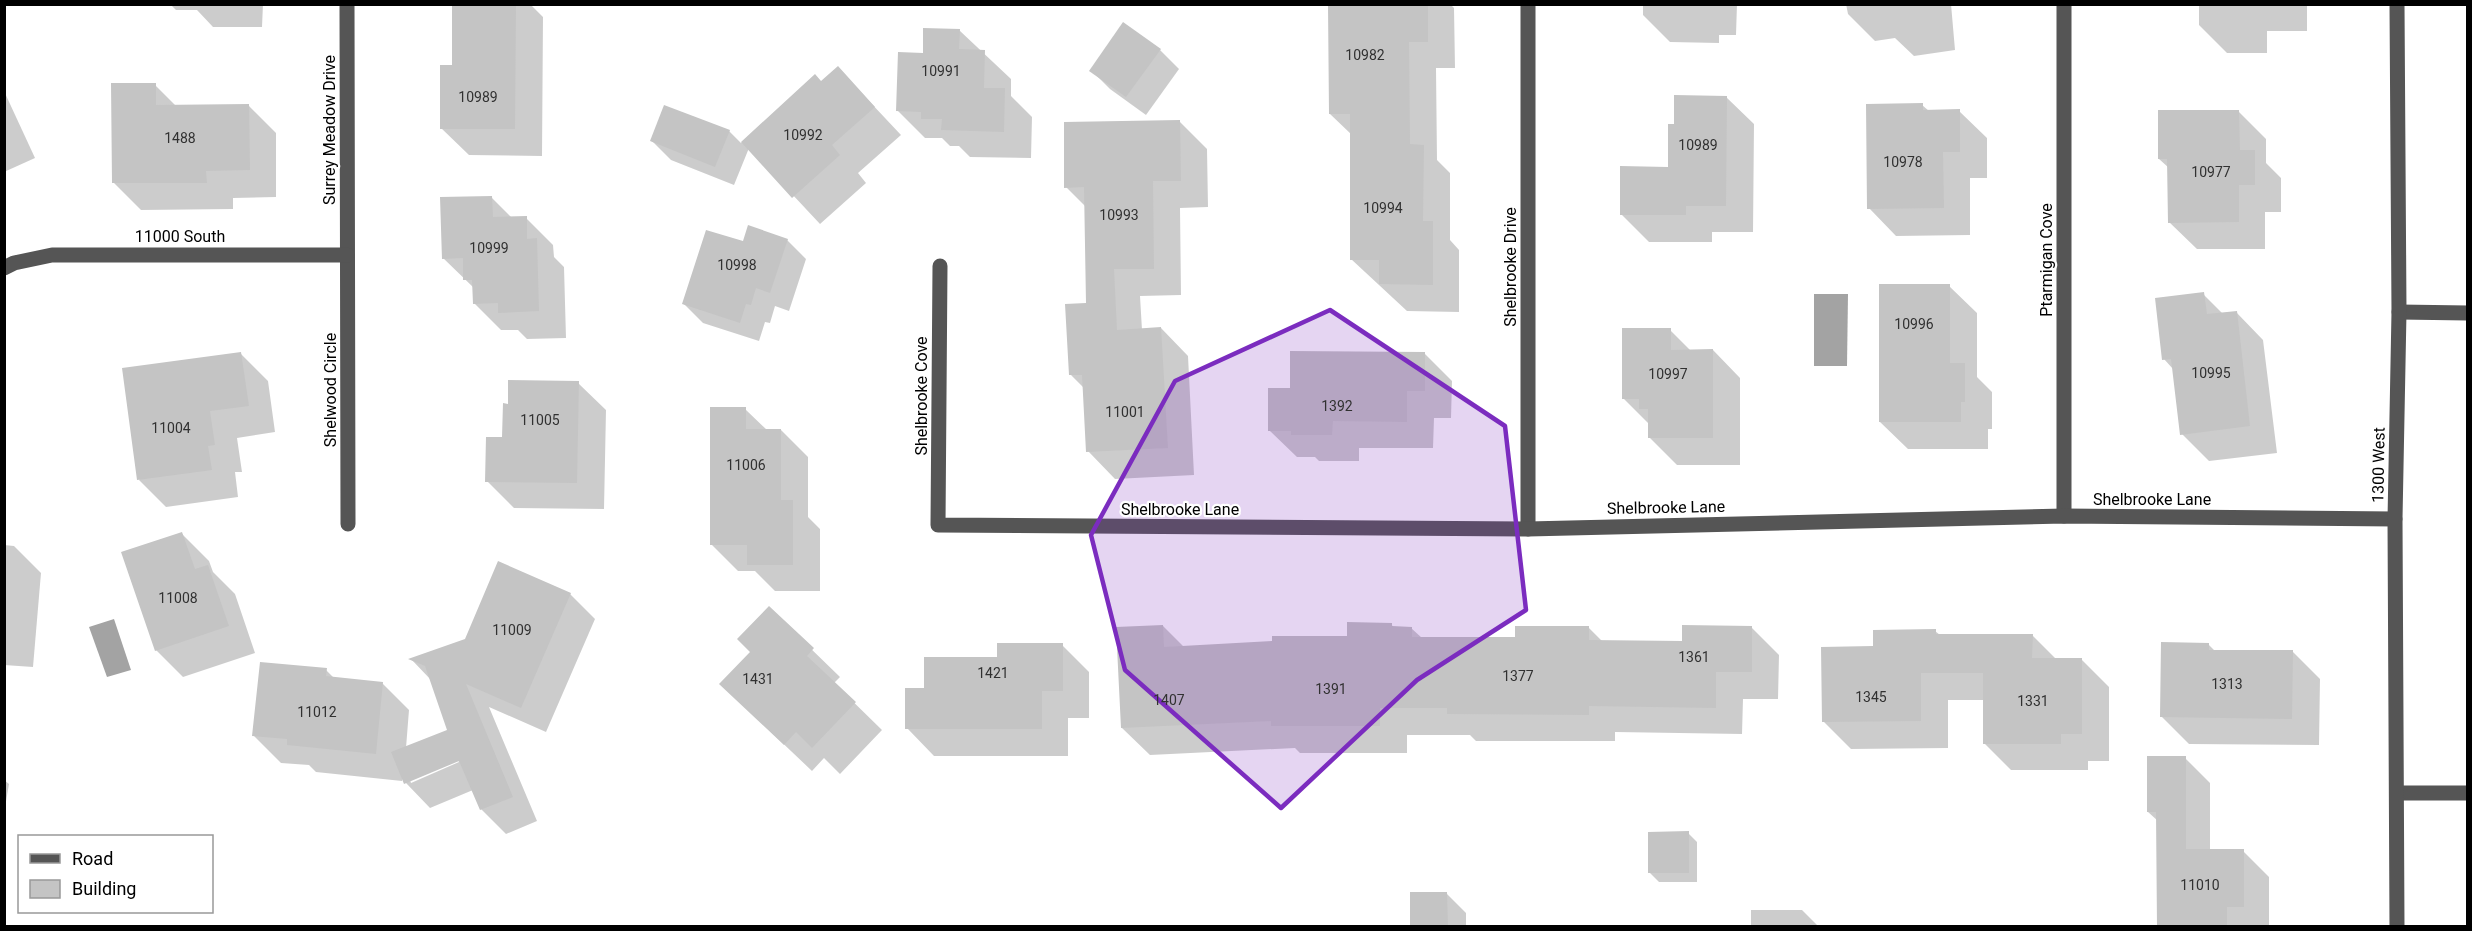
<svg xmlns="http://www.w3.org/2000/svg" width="2472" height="931" font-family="Roboto,sans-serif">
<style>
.water{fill:#a3a3a3}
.shadow{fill:#0003;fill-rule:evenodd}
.building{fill:#c4c4c4}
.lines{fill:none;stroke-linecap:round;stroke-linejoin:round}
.minor{stroke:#555;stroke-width:15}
.marked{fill:#7b2cbf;fill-opacity:0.2;stroke:#7b2cbf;stroke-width:4.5;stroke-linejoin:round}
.labels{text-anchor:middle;stroke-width:4.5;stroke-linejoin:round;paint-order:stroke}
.number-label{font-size:14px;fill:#313131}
.street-label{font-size:16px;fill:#000;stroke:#fff}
</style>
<rect width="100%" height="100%" fill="#fff"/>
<g class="water">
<path d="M 1814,294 L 1848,294 L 1847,366 L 1814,366 Z"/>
<path d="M 114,619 L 131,670 L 107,677 L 89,627 Z"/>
</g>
<g class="shadow">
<path d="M 170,4 L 263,4 L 262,27 L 213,27 L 197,10 L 176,10 Z"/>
<path d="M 454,4 L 530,4 L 543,17 L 542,156 L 469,155 L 441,128 L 453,67 Z"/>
<path d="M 1379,4 L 1450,4 L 1454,8 L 1455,68 L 1436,68 L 1437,160 L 1450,173 L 1450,240 L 1459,250 L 1459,312 L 1407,311 L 1351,259 L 1352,135 L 1330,114 Z"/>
<path d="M 1643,4 L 1737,4 L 1736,35 L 1719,35 L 1719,43 L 1670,42 L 1643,15 Z"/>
<path d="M 1846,4 L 1951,4 L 1955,50 L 1914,56 L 1895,38 L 1875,41 L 1848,14 Z"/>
<path d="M 2199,4 L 2307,4 L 2307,31 L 2267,31 L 2267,53 L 2227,53 L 2199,25 Z"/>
<path d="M 959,30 L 1011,79 L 1011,96 L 1032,117 L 1031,158 L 970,157 L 959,146 L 950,146 L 942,138 L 925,138 L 898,111 L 924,55 Z"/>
<path d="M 1160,50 L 1179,69 L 1146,115 L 1110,89 L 1091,70 Z"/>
<path d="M 838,68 L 901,135 L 858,173 L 866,183 L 820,224 L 749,148 L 734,185 L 671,160 L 652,141 L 729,131 L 741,143 L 815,76 L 821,82 Z"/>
<path d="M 155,85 L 176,106 L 249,106 L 276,133 L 276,197 L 233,198 L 233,209 L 141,210 L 114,183 Z"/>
<path d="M 4,91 L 35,158 L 4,172 Z"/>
<path d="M 1726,97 L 1754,124 L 1753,232 L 1712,232 L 1712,242 L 1649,242 L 1622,215 L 1670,168 L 1675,126 Z"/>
<path d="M 1922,105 L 1929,111 L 1959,111 L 1987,138 L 1987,178 L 1970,178 L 1970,235 L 1896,236 L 1869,208 Z"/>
<path d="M 2238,111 L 2266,139 L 2266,163 L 2281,178 L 2281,212 L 2265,212 L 2265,249 L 2197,249 L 2169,222 L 2169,168 L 2159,159 Z"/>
<path d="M 1180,122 L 1207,149 L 1208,207 L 1180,208 L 1181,295 L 1140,296 L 1142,330 L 1161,328 L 1188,356 L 1194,475 L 1115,479 L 1088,451 L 1084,388 L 1071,375 L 1087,305 L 1086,207 L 1066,187 Z"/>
<path d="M 491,197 L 512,218 L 526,218 L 553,245 L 554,257 L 564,267 L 566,338 L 527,339 L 518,330 L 501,330 L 474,303 L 474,288 L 443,258 Z"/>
<path d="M 787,240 L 806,259 L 789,311 L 775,306 L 770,323 L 765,322 L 759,341 L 703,323 L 684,304 L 744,243 Z"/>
<path d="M 1949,286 L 1977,313 L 1977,377 L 1992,392 L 1992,429 L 1988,429 L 1988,449 L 1908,449 L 1880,422 Z"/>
<path d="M 2203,294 L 2223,314 L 2236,312 L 2263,340 L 2277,453 L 2209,461 L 2182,434 L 2173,369 L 2164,359 Z"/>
<path d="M 1670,330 L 1691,351 L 1713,350 L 1740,378 L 1740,465 L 1677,465 L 1650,438 L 1650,425 L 1624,399 Z"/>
<path d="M 241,354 L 268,381 L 275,432 L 237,438 L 242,472 L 235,472 L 238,497 L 166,507 L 139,480 Z"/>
<path d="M 1425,354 L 1452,381 L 1451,418 L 1434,418 L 1433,448 L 1359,448 L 1359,461 L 1319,461 L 1315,457 L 1297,457 L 1269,430 L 1291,389 Z"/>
<path d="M 578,383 L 606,410 L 604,509 L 514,508 L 487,481 L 504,439 L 509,405 Z"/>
<path d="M 745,409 L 767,430 L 781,430 L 808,457 L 808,517 L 820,529 L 820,591 L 775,591 L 755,571 L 738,571 L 711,544 Z"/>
<path d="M 182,534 L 209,561 L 213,572 L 235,594 L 255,653 L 183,677 L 156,650 Z"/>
<path d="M 4,545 L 14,546 L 41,573 L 33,667 L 4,665 Z"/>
<path d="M 570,594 L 595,619 L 546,732 L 489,707 L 537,821 L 506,834 L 481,809 L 473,790 L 430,808 L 406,783 L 403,776 L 402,781 L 316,772 L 309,765 L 281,763 L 254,736 L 326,670 L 335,679 L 382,683 L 409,710 L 406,748 L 449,731 L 431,680 L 411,659 L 467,640 ZM 458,760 L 459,762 L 411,783 L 410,780 Z"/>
<path d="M 769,608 L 840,677 L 834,683 L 882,730 L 840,774 L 824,758 L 812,771 L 749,711 L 752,652 Z"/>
<path d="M 1391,624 L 1394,628 L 1411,628 L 1422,638 L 1517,638 L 1588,627 L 1603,642 L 1683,643 L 1751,627 L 1779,655 L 1778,699 L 1743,699 L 1742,734 L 1615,732 L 1615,741 L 1476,741 L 1470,735 L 1407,735 L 1407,753 L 1300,753 L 1295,748 L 1150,755 L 1122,728 L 1163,626 L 1184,647 L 1348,637 Z"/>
<path d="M 1935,631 L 1940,635 L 2032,635 L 2057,660 L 2082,660 L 2109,687 L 2109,761 L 2088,761 L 2088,770 L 2011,770 L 1984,743 L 1984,700 L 1948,700 L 1948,748 L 1851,749 L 1823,721 L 1875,647 Z"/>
<path d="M 2208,644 L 2215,651 L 2293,652 L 2320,679 L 2319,745 L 2189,744 L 2162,717 Z"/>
<path d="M 1062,645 L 1089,672 L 1089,718 L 1068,718 L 1068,756 L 934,756 L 907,728 L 926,689 L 998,658 Z"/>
<path d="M 2185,758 L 2210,783 L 2210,851 L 2243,851 L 2269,877 L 2269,926 L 2158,926 L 2158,821 L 2148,812 Z"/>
<path d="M 4,780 L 9,784 L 4,813 Z"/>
<path d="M 1688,833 L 1697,842 L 1697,882 L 1659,882 L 1650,873 Z"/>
<path d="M 1447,894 L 1466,913 L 1466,926 L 1411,926 Z"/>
<path d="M 1751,910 L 1802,910 L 1818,926 L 1751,926 Z"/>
</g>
<g class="building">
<path d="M 452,4 L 516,4 L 515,129 L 440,129 L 440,65 L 452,65 Z"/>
<path d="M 1428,4 L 1428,42 L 1409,42 L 1410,144 L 1424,145 L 1423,221 L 1433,221 L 1433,285 L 1379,284 L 1379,260 L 1350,260 L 1350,114 L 1329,114 L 1328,5 Z"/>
<path d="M 1123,22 L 1161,49 L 1126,97 L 1089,71 Z"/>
<path d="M 923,28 L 960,29 L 959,49 L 985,50 L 984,88 L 1005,88 L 1004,132 L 941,130 L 942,119 L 921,119 L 921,112 L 896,111 L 898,52 L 923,53 Z"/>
<path d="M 838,66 L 875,107 L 832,145 L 840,155 L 792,198 L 741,142 L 815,74 L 821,81 Z"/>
<path d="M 111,83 L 156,83 L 156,105 L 249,104 L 250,170 L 206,171 L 207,183 L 112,183 Z"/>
<path d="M 1674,95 L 1727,96 L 1726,206 L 1686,206 L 1686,215 L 1620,215 L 1620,166 L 1668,167 L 1668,124 L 1674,124 Z"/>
<path d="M 1923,103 L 1923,110 L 1960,109 L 1960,152 L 1943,152 L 1944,208 L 1867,209 L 1866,104 Z"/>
<path d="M 664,105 L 730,130 L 715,167 L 650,141 Z"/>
<path d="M 2158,110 L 2239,110 L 2240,150 L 2255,150 L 2255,185 L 2239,185 L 2239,222 L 2168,223 L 2167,159 L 2158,159 Z"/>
<path d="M 1180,120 L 1181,181 L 1153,181 L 1154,269 L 1114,269 L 1117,330 L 1161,327 L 1168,448 L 1086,452 L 1082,375 L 1069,375 L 1065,304 L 1086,303 L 1084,187 L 1064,188 L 1064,122 Z"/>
<path d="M 492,196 L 493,217 L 527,216 L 527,239 L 537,238 L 539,311 L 498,313 L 498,303 L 473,304 L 472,280 L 463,280 L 463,258 L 442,259 L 440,197 Z"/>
<path d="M 748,225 L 788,239 L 770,293 L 756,288 L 751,305 L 746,304 L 740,323 L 682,304 L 706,230 L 743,241 Z"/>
<path d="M 1879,284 L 1950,284 L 1950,363 L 1965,363 L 1965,402 L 1961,402 L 1961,422 L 1879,422 Z"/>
<path d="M 2204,292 L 2207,314 L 2237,311 L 2250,426 L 2180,435 L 2171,359 L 2162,360 L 2155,298 Z"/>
<path d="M 1622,328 L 1671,328 L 1671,350 L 1713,349 L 1713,438 L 1648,438 L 1648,409 L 1639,409 L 1639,399 L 1622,399 Z"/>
<path d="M 1290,351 L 1425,352 L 1425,391 L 1407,391 L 1407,422 L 1333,421 L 1332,435 L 1291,435 L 1291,431 L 1268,431 L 1268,388 L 1290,388 Z"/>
<path d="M 241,352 L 249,406 L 210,411 L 215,445 L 208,446 L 212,470 L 137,480 L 122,368 Z"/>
<path d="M 508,380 L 579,381 L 577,483 L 485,482 L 486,437 L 502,437 L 503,403 L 508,404 Z"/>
<path d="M 710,407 L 746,407 L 746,429 L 781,429 L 781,500 L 793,500 L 793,565 L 747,565 L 747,545 L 710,545 Z"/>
<path d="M 182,532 L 195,569 L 208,565 L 229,626 L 155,651 L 121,552 Z"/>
<path d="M 498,561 L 571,593 L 521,708 L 466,684 L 513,797 L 480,810 L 459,761 L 404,784 L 391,752 L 447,730 L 425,666 L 408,659 L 465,639 Z"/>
<path d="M 769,606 L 814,648 L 807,656 L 856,702 L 812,748 L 796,732 L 784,745 L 719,684 L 750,652 L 737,639 Z"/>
<path d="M 1347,622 L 1392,623 L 1392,626 L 1412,627 L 1412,637 L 1515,637 L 1515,626 L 1589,626 L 1589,640 L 1682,641 L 1682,625 L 1752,626 L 1752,672 L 1716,672 L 1716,708 L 1589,706 L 1589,715 L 1447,714 L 1447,708 L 1380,708 L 1380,726 L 1271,726 L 1271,721 L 1121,728 L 1116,627 L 1163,625 L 1164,647 L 1272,641 L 1272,636 L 1347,636 Z"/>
<path d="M 1936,629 L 1936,634 L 2033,634 L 2032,658 L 2082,658 L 2082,734 L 2061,734 L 2061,744 L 1983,744 L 1983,673 L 1921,673 L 1921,721 L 1822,722 L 1821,647 L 1873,646 L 1873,630 Z"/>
<path d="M 2161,642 L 2209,643 L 2209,650 L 2293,650 L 2292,719 L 2160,717 Z"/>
<path d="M 997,643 L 1063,643 L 1063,691 L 1042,691 L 1042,729 L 905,729 L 905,688 L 924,688 L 924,657 L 997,657 Z"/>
<path d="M 260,662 L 327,668 L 326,676 L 383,682 L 376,754 L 287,745 L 287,739 L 252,736 Z"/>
<path d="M 2147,756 L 2186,756 L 2186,849 L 2244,849 L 2244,907 L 2227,907 L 2227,927 L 2157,927 L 2156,812 L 2147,812 Z"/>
<path d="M 1689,831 L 1689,873 L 1648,873 L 1648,832 Z"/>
<path d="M 1410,892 L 1447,892 L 1448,927 L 1410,927 Z"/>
</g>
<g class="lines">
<g class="minor">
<path d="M 347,4 L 348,524"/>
<path d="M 1528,4 L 1528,529"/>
<path d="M 2064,4 L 2064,516"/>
<path d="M 940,266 L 938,525 L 1528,529 L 2064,516 L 2395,519"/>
<path d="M 4,268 L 14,263 L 52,255 L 347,255"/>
<path d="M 2399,312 L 2468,313"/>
<path d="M 2397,793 L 2468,793"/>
<path d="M 2397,926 L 2395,519 L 2399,312 L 2397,4"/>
</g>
</g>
<path class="marked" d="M 1330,310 L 1505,426 L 1526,610 L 1417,680 L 1281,808 L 1125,670 L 1091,535 L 1175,381 Z"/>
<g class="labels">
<g class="number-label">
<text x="1365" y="60">10982</text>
<text x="941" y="76">10991</text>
<text x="478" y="102">10989</text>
<text x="803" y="140">10992</text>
<text x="180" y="143">1488</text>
<text x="1698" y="150">10989</text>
<text x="1903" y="167">10978</text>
<text x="2211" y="177">10977</text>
<text x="1383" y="213">10994</text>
<text x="1119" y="220">10993</text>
<text x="489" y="253">10999</text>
<text x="737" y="270">10998</text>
<text x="1914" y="329">10996</text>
<text x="2211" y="378">10995</text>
<text x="1668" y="379">10997</text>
<text x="1337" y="411">1392</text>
<text x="1125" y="417">11001</text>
<text x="540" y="425">11005</text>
<text x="171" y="433">11004</text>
<text x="746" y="470">11006</text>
<text x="178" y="603">11008</text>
<text x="512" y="635">11009</text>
<text x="1694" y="662">1361</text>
<text x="993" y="678">1421</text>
<text x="1518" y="681">1377</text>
<text x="758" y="684">1431</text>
<text x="2227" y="689">1313</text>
<text x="1331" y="694">1391</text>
<text x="1871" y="702">1345</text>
<text x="1169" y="705">1407</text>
<text x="2033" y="706">1331</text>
<text x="317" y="717">11012</text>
<text x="2200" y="890">11010</text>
</g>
<g class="street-label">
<text transform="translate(329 130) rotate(-90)" y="6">Surrey Meadow Drive</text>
<text x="180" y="242">11000 South</text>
<text transform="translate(2046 260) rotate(-90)" y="6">Ptarmigan Cove</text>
<text transform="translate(1510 267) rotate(-90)" y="6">Shelbrooke Drive</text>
<text transform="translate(330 390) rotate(-90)" y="6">Shelwood Circle</text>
<text transform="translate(921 396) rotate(-90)" y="6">Shelbrooke Cove</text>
<text transform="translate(2378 465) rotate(-89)" y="6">1300 West</text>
<text x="2152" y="505">Shelbrooke Lane</text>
<text transform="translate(1666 507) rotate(-1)" y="6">Shelbrooke Lane</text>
<text x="1180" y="515">Shelbrooke Lane</text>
</g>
</g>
<rect width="2472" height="931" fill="none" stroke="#000000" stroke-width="12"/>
<rect x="18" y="835" width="195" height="78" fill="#ffffff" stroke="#999999" stroke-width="1.5"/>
<rect x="30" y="854" width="30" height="9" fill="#555555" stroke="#999999" stroke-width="1.5"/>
<text x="72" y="865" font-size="18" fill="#000000">Road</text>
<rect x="30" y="880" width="30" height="18" fill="#c4c4c4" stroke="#999999" stroke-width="1.5"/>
<text x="72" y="895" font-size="18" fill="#000000">Building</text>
</svg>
